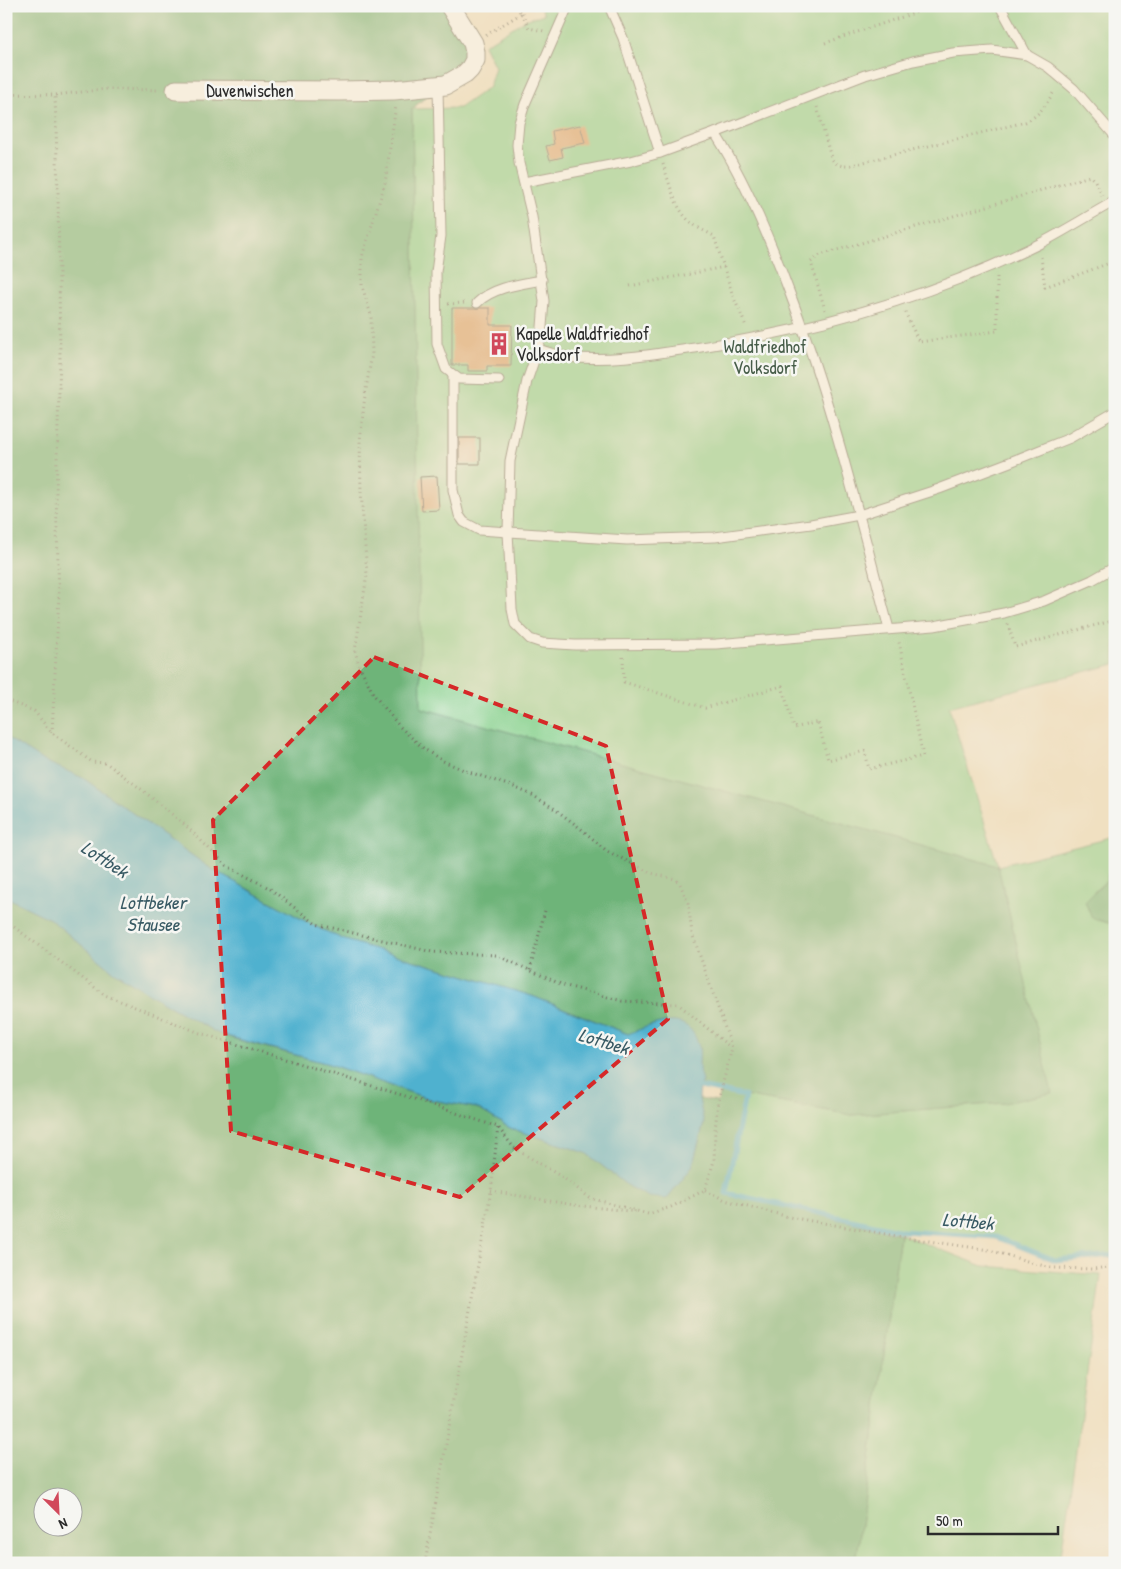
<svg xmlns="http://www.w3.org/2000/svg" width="1121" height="1569" font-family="'Patrick Hand',sans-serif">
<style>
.green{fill:#88d28e;stroke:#5a7e5c}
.forest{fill:#6eb479;stroke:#4c7052;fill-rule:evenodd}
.water{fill:#50b1cf;stroke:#3e6e7d}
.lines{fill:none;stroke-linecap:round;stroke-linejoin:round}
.stream{stroke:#50b1cf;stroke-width:5}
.building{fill:#dc9b63}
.lane-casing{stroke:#706a60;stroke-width:11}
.street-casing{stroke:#706a60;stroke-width:21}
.path{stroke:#706a60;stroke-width:3;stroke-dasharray:1 4;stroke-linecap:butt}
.lane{stroke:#fff;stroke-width:9}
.street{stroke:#fff;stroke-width:19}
.marked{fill:none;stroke:#d62828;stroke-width:4;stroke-dasharray:10 6;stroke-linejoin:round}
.labels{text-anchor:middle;stroke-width:5;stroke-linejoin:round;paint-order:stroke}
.street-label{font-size:18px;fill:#2b2b2b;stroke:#f6f6f2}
.poi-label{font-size:18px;fill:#2b2b2b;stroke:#f6f6f2;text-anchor:start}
.park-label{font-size:18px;fill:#475d49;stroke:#f6f6f2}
.water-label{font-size:19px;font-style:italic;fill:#385a64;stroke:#f6f6f2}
</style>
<rect width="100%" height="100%" fill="#f6f6f2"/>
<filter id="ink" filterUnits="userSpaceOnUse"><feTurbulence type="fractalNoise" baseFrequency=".02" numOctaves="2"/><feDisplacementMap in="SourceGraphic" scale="10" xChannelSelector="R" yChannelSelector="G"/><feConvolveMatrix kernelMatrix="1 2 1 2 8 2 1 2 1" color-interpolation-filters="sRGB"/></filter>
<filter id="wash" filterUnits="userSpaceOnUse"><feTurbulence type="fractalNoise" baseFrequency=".0096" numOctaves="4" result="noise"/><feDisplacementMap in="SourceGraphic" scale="20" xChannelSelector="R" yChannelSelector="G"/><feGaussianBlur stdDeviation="1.12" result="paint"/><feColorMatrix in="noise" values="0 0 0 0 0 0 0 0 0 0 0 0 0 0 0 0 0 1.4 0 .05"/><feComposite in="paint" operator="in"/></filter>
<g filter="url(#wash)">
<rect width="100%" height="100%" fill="#f0e0c1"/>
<g class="green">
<path d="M 540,6 L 1115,6 L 1115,664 L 949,707 L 998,866 L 1115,837 L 1115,866 L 1110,867 L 1107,880 L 1094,892 L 1092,918 L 1115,925 L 1115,1255 L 1055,1260 L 996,1237 L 903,1231 L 726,1193 L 745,1096 L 852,1115 L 1004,1103 L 998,866 L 420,708 L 412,109 L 459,108 L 489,87 L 495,67 L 484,45 L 525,20 L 544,14 Z"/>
<path d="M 900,1234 L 983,1266 L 1101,1275 L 1060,1563 L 856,1563 Z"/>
</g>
<g class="forest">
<path d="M 6,6 L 446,6 L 468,40 L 466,57 L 457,72 L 438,86 L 412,109 L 421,708 L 998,866 L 1052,1093 L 1004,1103 L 852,1115 L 745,1096 L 726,1193 L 900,1234 L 856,1563 L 6,1563 L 6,897 L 50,919 L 113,971 L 171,1007 L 214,1031 L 231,1038 L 329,1064 L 432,1100 L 477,1108 L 510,1128 L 586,1153 L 629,1187 L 668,1198 L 692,1167 L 704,1123 L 699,1099 L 718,1102 L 721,1092 L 736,1094 L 701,1085 L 703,1081 L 699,1075 L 699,1048 L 628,1034 L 532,996 L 345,940 L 314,926 L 210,868 L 83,778 L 42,760 L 6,737 ZM 42,1496 L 72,1496 L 72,1526 L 42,1526 Z"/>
<path d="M 1115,866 L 1115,925 L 1092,918 L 1085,902 L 1107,880 L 1110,867 Z"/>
</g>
<path class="water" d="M 6,737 L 42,760 L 83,778 L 210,868 L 314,926 L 345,940 L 532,996 L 628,1034 C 654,1024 689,1007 699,1047 C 701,1059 696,1070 703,1081 L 700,1088 L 699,1099 L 704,1123 L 692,1167 L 668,1198 L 665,1199 L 649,1197 L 629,1187 L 586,1153 L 510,1128 L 477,1108 L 432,1100 L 329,1064 L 219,1034 L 171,1007 L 113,971 L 50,919 L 6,897 Z"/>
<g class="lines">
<path class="stream" d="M 695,1086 L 745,1096 L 726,1193 L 903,1231 L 996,1237 L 1055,1260 L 1115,1255"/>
</g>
<g id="blocks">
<g class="building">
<path d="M 580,125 L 585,143 L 561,148 L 563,157 L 550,160 L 546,146 L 554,144 L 552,131 Z"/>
<path d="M 452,308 L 490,308 L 490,325 L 512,325 L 511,366 L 487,366 L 487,371 L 468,371 L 468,365 L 452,365 Z"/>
<rect x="459" y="438" width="21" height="26"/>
<path d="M 437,476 L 439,510 L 422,511 L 420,477 Z"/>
</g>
</g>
</g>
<g filter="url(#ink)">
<use href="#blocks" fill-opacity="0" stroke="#706a60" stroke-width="1"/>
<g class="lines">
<defs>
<g id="lane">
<path d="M 609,6 L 623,38 L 660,153"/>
<path d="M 1000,6 L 1027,55"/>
<path d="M 438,86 L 441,236 L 436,272 L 437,344 L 446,369 L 459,379 L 499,380"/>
<path d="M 715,133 C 746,182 769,237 789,291 C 831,401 859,515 889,629"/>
<path d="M 524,182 L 631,161 L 660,153 L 715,133 L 865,75 L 913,61 L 953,53 L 992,50 L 1027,55 L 1048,67 L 1074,89 L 1115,136"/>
<path d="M 1115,201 C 1089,215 1065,231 1039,244 C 931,297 813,330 695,348 C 654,354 609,362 567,357 C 557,355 547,352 538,349 L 527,381 L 510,461 L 508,532 L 512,609 L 515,624 L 530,639 L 542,643 L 575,645 L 716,644 L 934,626 L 1004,613 L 1044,601 L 1092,580 L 1115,567"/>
<path d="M 477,303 C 493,287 521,284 542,280"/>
<path d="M 538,349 L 542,327 L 544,301 L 532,217 L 519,163 L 517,145 L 519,123 L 525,104 L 568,6"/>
<path d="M 453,376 L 453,490 L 459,515 L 464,522 L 479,530 L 627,540 L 715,537 L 811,524 L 859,515 L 939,489 L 1010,462 L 1070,438 L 1115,412"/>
</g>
<path id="street" d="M 176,90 L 339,91 L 394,90 L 446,85 L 465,74 L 470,69 L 475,60 L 475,52 L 473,43 L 450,6"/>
</defs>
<use href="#lane" class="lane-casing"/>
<use href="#street" class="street-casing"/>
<g class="path">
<path d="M 522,13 L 529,28 L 544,31"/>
<path d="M 486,35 L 522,13 L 513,6"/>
<path d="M 825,43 L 935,6"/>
<path d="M 6,94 L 55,95 L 107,89 L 160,90"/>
<path d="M 817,107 L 831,158 C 836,165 840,166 848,166 L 1025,122 C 1041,115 1046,104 1055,90"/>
<path d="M 663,164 C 670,184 675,211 693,224 C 699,229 707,232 714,236 L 733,296 L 746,326"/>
<path d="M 1112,217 L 1115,225"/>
<path d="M 1041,257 L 1045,287 L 1115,261"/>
<path d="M 630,286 L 724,267"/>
<path d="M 448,304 L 464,303"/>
<path d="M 825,310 L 811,262 L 820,255 L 1090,176 L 1095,181 L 1102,195"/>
<path d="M 905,312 L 919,342 L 997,331 L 997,277"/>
<path d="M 1115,609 L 1115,611"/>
<path d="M 1008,624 L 1015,647 L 1115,620"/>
<path d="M 623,657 L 624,682 L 705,708 L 782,686 L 794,728 L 818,722 L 828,760 L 865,751 L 869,769 L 923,756 L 899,642"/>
<path d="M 6,700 L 34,711 L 52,733 L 92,762 L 106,763 L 141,789 L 185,825 L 227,866 L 269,888 L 316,924 L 432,952 L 496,955 L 563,985 L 622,1001 L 678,1004 L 730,1047"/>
<path d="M 52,733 L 59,596 L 56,495 L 60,357 L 58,192 L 55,95"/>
<path d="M 6,921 L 105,995 L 200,1033 L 405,1096 L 498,1127 L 514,1148 L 562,1177 L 590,1198 L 648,1214 L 671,1207 L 705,1190 L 714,1161 L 715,1130 L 718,1102 L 732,1048 L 692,933 L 688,903 L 680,884 L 675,879 L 651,873 L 607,851 L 580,828 L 552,807 L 532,795 L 514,787 L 466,771 L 443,761 L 424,749 L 400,727 L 374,695 L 359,665 L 355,651 L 367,575 L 361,491 L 360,441 L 365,395 L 372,354 L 371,315 L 362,286 L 362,257 L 385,183 L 396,105"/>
<path d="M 530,970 L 545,910"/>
<path d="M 705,1190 L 725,1200 L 789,1217 L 902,1237 L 989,1250 L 1051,1268 L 1094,1269 L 1115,1266"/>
<path d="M 491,1191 L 574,1205 L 638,1212"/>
<path d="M 425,1563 L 491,1191 L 498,1127"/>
</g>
<use href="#lane" class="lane"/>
<use href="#street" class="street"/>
</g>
</g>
<path d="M0 0H1121V1569H0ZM 374,657 L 606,746 L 668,1019 L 460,1197 L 231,1131 L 213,820 Z" fill="#f0e0c1" fill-opacity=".55" fill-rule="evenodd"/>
<path class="marked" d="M 374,657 L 606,746 L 668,1019 L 460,1197 L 231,1131 L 213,820 Z"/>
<defs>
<symbol id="building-bare" viewBox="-9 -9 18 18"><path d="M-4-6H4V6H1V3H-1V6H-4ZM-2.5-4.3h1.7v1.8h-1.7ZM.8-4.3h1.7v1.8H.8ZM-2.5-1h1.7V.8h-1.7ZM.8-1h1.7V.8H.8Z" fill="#d1495b" stroke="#f6f6f2" stroke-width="2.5" paint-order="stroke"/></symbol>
</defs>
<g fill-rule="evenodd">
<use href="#building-bare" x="483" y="328" width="32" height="32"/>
</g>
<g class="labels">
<g class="street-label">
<text x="250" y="97">Duvenwischen</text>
</g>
<g class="poi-label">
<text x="516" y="340">Kapelle Waldfriedhof<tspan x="516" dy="21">Volksdorf</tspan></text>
</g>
<g class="park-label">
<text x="765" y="353">Waldfriedhof<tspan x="765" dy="21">Volksdorf</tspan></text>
</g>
<g class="water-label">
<text transform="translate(105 859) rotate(33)" y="7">Lottbek</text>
<text x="153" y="909">Lottbeker<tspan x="153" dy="22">Stausee</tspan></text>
<text transform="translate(604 1041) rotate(17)" y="7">Lottbek</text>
<text transform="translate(968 1221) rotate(5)" y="7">Lottbek</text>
</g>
</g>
<rect width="1121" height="1569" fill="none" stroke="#f6f6f2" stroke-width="25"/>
<g transform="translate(58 1512) rotate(156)"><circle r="24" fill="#f6f6f2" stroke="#a5a5a2"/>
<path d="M0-4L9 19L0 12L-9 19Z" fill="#d1495b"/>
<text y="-8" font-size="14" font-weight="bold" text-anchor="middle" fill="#2b2b2b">N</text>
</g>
<path d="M928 1526v8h130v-8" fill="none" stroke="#2b2b2b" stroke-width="2.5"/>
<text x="936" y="1526" font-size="15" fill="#2b2b2b" stroke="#f6f6f2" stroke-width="4" paint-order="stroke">50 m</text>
</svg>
